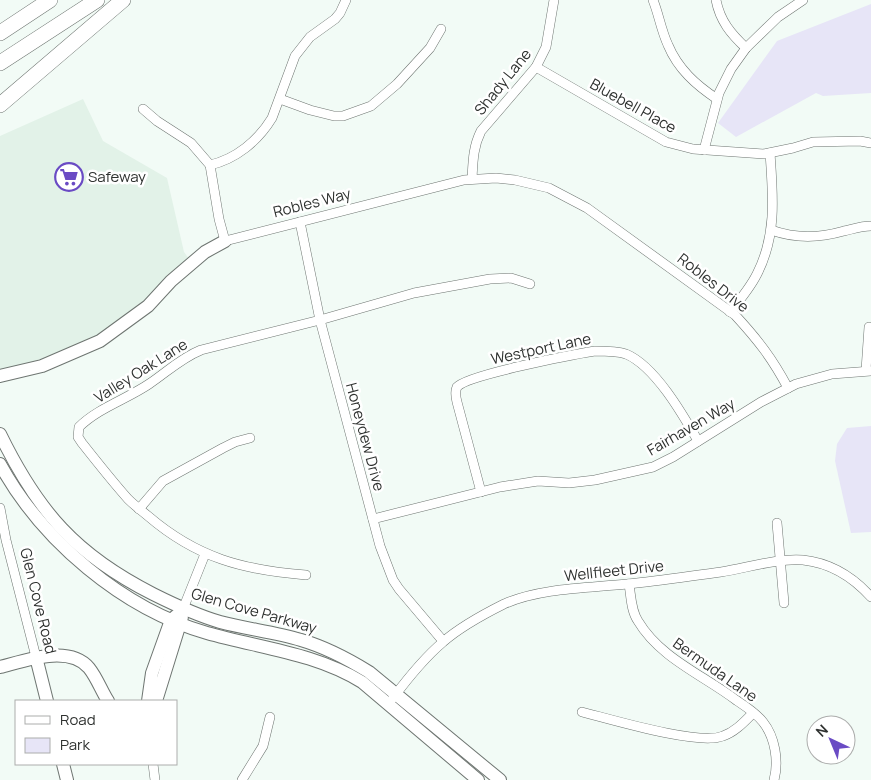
<svg xmlns="http://www.w3.org/2000/svg" width="871" height="780" font-family="Manrope,sans-serif">
<style>
.built{fill:#e2f2e8}
.green{fill:#e7e5f7}
.lines{fill:none;stroke-linecap:round;stroke-linejoin:round}
.street-casing{stroke:#6e7571;stroke-width:10}
.secondary-casing{stroke:#6e7571;stroke-width:14}
.highway-casing{stroke:#6e7571;stroke-width:16}
.street{stroke:#fff;stroke-width:9}
.secondary{stroke:#fff;stroke-width:12}
.highway{stroke:#fff;stroke-width:15}
.labels{text-anchor:middle;stroke-width:5;stroke-linejoin:round;paint-order:stroke}
.street-label{font-size:15px;fill:#2f3230;stroke:#fff}
.poi-label{font-size:15px;fill:#2f3230;stroke:#fff;text-anchor:start}
</style>
<rect width="100%" height="100%" fill="#f2fbf6"/>
<path class="built" d="M 83,99 L 103,141 L 167,178 L 184,252 L 189,259 L 147,299 L 98,339 L 51,359 L 0,371 L 0,136 Z"/>
<g class="green">
<path d="M 871,4 L 871,93 L 823,96 L 816,93 L 736,137 L 718,123 L 777,41 Z"/>
<path d="M 871,426 L 871,532 L 851,533 L 835,461 L 837,444 L 847,428 Z"/>
</g>
<g class="lines">
<defs>
<g id="street">
<path d="M 653,0 C 659,15 661,30 668,45 C 678,69 696,85 717,99"/>
<path d="M 716,0 C 720,21 731,34 746,48"/>
<path d="M 536,67 L 666,142 L 693,149 L 764,154 L 793,148 L 813,142 L 860,141 L 871,143"/>
<path d="M 280,99 L 310,110 L 334,116 L 343,116 L 371,106 L 397,84 L 430,48 L 441,29"/>
<path d="M 143,109 L 157,121 L 191,143 L 210,165 L 219,219 L 225,241 L 464,180 L 496,178 L 515,180 L 549,188 L 587,208 L 735,315 C 758,340 772,358 788,388"/>
<path d="M 704,150 L 719,93 L 731,69 L 746,48 L 778,17 L 803,0"/>
<path d="M 210,165 C 236,159 258,141 272,118 L 295,56 L 310,37 L 335,19 L 340,13 L 346,0"/>
<path d="M 472,179 C 473,161 473,147 481,131 L 536,67 L 546,47 L 554,0"/>
<path d="M 300,222 L 320,320 L 380,546 L 393,580 L 399,589 L 443,641"/>
<path d="M 771,230 C 797,239 819,238 844,231 C 853,229 861,226 871,226"/>
<path d="M 730,312 C 740,300 750,288 757,274 C 777,235 773,195 770,153"/>
<path d="M 866,370 L 869,327"/>
<path d="M 481,492 L 457,402 C 456,398 455,391 457,387 C 466,375 576,354 595,351 C 606,351 617,351 626,354 C 655,366 683,415 698,441"/>
<path d="M 0,508 L 6,540 L 36,657"/>
<path d="M 139,509 L 163,481 L 223,448 L 235,442 L 250,438"/>
<path d="M 373,519 L 500,487 L 538,481 L 569,483 L 595,480 L 653,467 L 673,457 L 761,402 L 796,384 L 832,374 L 871,371"/>
<path d="M 777,523 L 784,603"/>
<path d="M 306,575 C 243,570 197,558 148,516 C 142,511 134,505 128,499 C 112,481 97,462 82,443 L 78,437 L 79,427 C 98,408 127,399 149,384 C 167,372 181,358 201,350 L 320,320 L 414,293 L 490,279 L 511,278 L 530,284"/>
<path d="M 629,584 C 631,596 631,611 638,621 C 660,658 703,675 736,700 C 745,706 756,713 763,722 C 775,737 779,761 774,780"/>
<path d="M 183,609 L 205,554"/>
<path d="M 393,698 C 408,678 424,658 443,642 C 460,627 484,614 504,604 C 540,588 588,588 627,584 C 658,581 690,576 721,572 C 747,568 777,558 803,560 C 831,563 853,577 871,597"/>
<path d="M 582,712 C 610,719 699,746 723,736 C 735,732 744,722 753,713"/>
<path d="M 153,764 L 155,780"/>
<path d="M 242,780 L 263,746 L 270,717"/>
</g>
<g id="secondary">
<path d="M 0,376 L 42,366 L 100,341 L 148,306 L 171,281 L 205,252 L 225,241"/>
<path d="M 0,434 C 38,512 76,555 153,594 C 175,605 196,615 220,622 C 246,629 275,632 301,640 C 325,647 348,659 369,672 L 500,780"/>
<path d="M 0,464 C 42,541 123,609 207,633 C 260,648 315,653 362,682 L 478,780"/>
<path d="M 36,657 L 47,701"/>
<path d="M 0,667 C 24,661 69,644 89,668 C 97,678 101,690 108,701"/>
<path d="M 148,701 L 152,673 L 171,620 L 177,615"/>
<path d="M 156,701 L 182,617"/>
<path d="M 63,764 L 67,780"/>
</g>
<g id="highway">
<path d="M 0,33 L 50,0"/>
<path d="M 0,63 L 97,0"/>
<path d="M 0,105 L 123,0"/>
</g>
</defs>
<use href="#street" class="street-casing"/>
<use href="#secondary" class="secondary-casing"/>
<use href="#highway" class="highway-casing"/>
<use href="#street" class="street"/>
<use href="#secondary" class="secondary"/>
<use href="#highway" class="highway"/>
</g>
<defs>
<symbol id="supermarket-ring" viewBox="-11 -11 22 22"><circle r="9.5" fill="#fff" stroke="#6a4bc4" stroke-width="1.5"/><path d="M-6-5.5h2.5l.6 2H6L4.5 2H-2.5L-4.4-4H-6ZM-1.5 3.2a1.3 1.3 0 1 0 .1 0ZM3 3.2a1.3 1.3 0 1 0 .1 0Z" fill="#6a4bc4"/></symbol>
</defs>
<g fill-rule="evenodd">
<use href="#supermarket-ring" x="53" y="161" width="32" height="32"/>
</g>
<g class="labels">
<g class="street-label">
<text transform="translate(503 82) rotate(-51)" y="5">Shady Lane</text>
<text transform="translate(633 106) rotate(29)" y="5">Bluebell Place</text>
<text transform="translate(312 203) rotate(-14)" y="5">Robles Way</text>
<text transform="translate(713 283) rotate(38)" y="5">Robles Drive</text>
<text transform="translate(541 349) rotate(-12)" y="5">Westport Lane</text>
<text transform="translate(141 371) rotate(-32)" y="5">Valley Oak Lane</text>
<text transform="translate(691 427) rotate(-30)" y="5">Fairhaven Way</text>
<text transform="translate(365 437) rotate(75)" y="5">Honeydew Drive</text>
<text transform="translate(614 571) rotate(-6)" y="5">Wellfleet Drive</text>
<text transform="translate(38 601) rotate(76)" y="5">Glen Cove Road</text>
<text transform="translate(254 611) rotate(16)" y="5">Glen Cove Parkway</text>
<text transform="translate(715 670) rotate(35)" y="5">Bermuda Lane</text>
</g>
<g class="poi-label">
<text x="88" y="182">Safeway</text>
</g>
</g>
<rect x="15" y="700" width="162" height="65" fill="#ffffff" stroke="#acadac"/>
<rect x="25" y="716" width="25" height="8" fill="#ffffff" stroke="#acadac"/>
<text x="60" y="725" font-size="15" fill="#2f3230">Road</text>
<rect x="25" y="738" width="25" height="15" fill="#e7e5f7" stroke="#acadac"/>
<text x="60" y="750" font-size="15" fill="#2f3230">Park</text>
<g transform="translate(831 740) rotate(316)"><circle r="24" fill="#ffffff" stroke="#acadac"/>
<path d="M0-4L9 19L0 12L-9 19Z" fill="#6a4bc4"/>
<text y="-8" font-size="14" font-weight="bold" text-anchor="middle" fill="#2f3230">N</text>
</g>
</svg>
